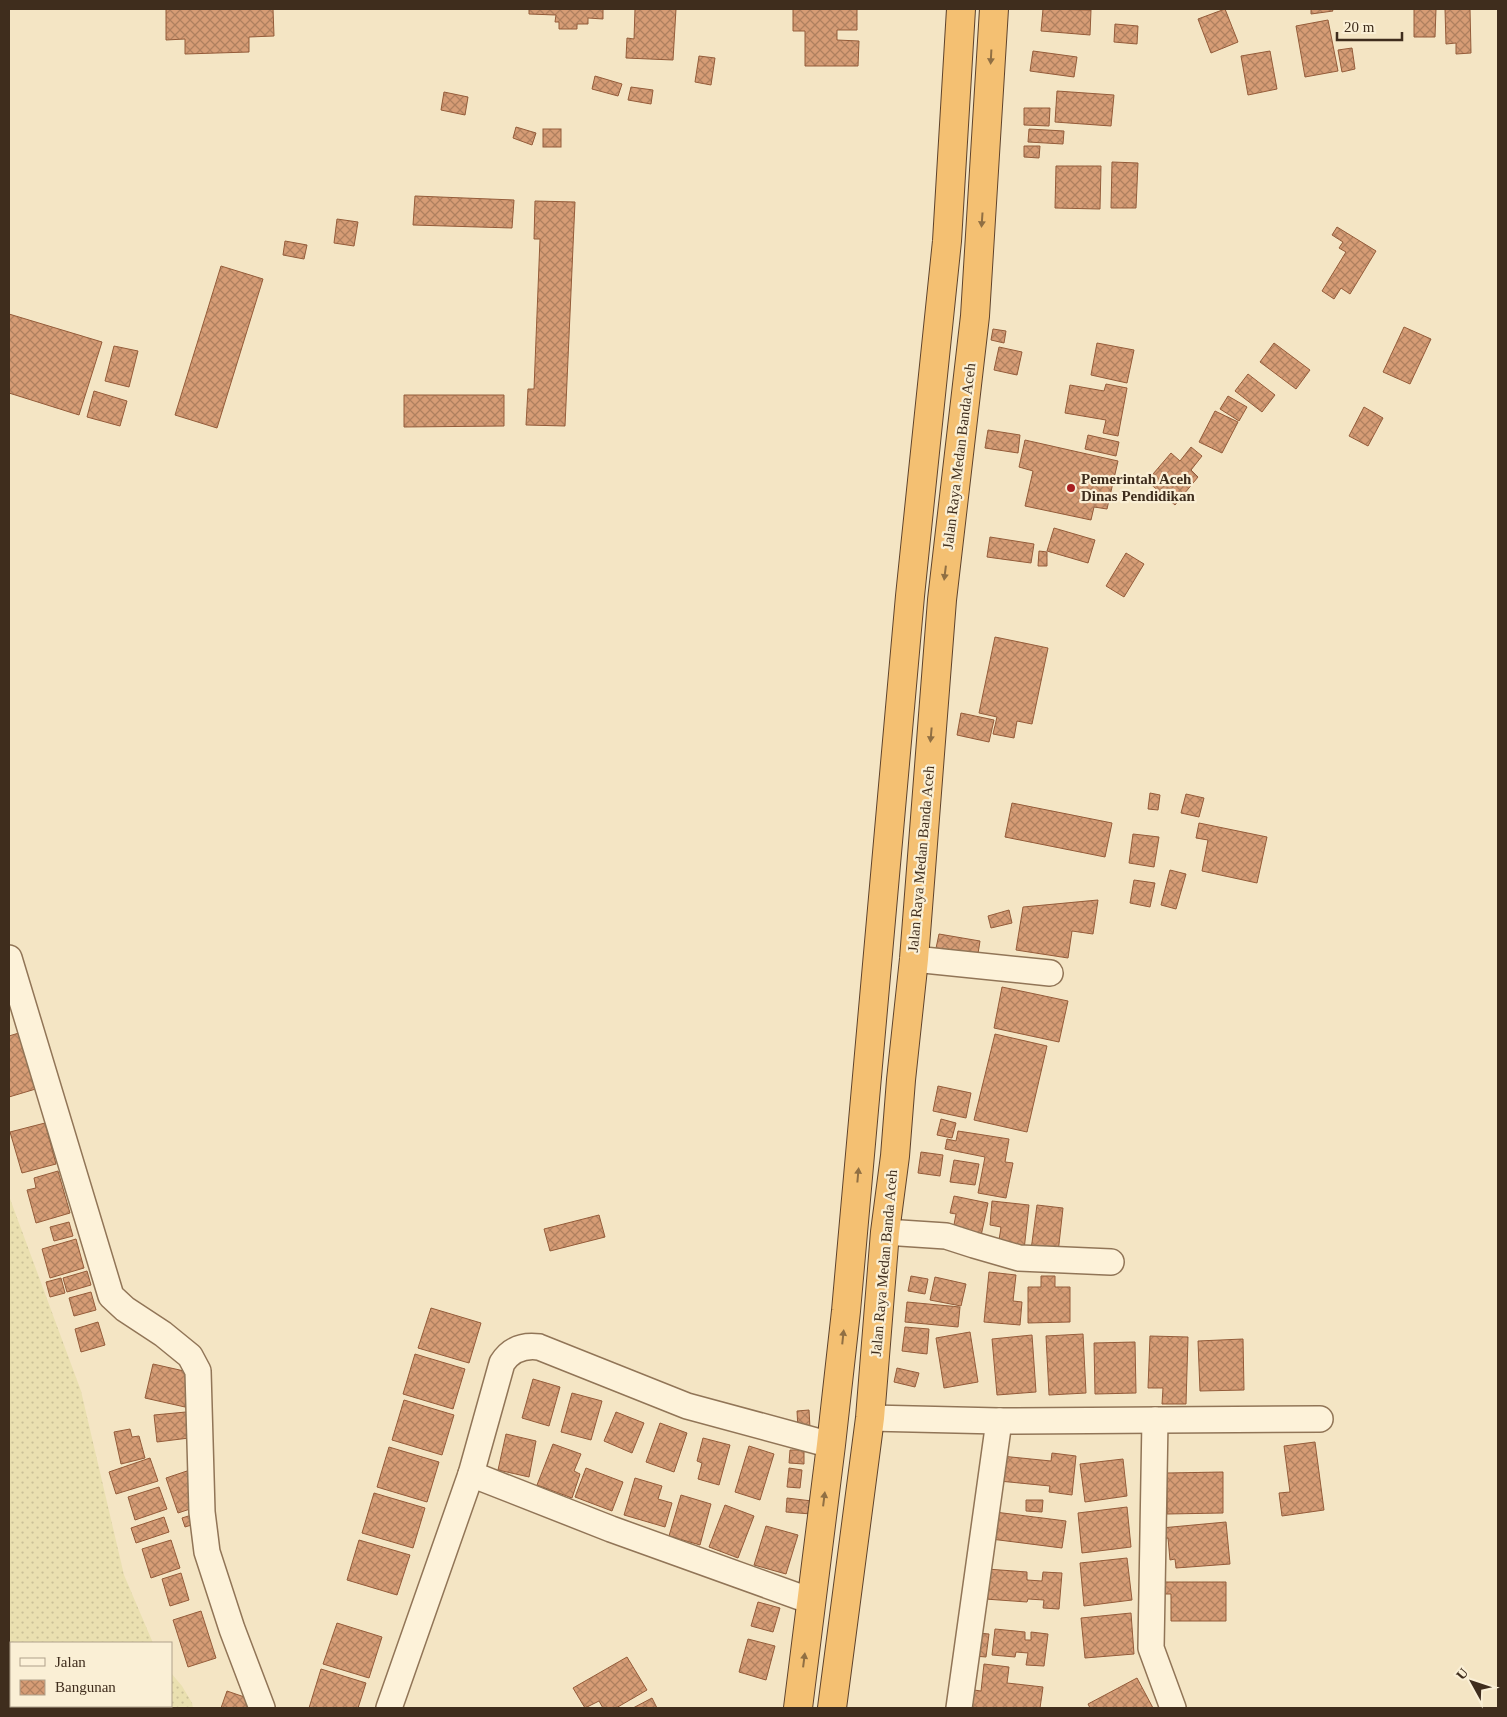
<svg xmlns="http://www.w3.org/2000/svg" width="1507" height="1717" font-family="'Times New Roman',serif">
<style>
.farmland{fill:url(#farmland-dots)}
.building{fill:url(#building-cross-hatch);stroke:#945c3a}
.lines{fill:none;stroke-linecap:round;stroke-linejoin:round}
.minor-casing{stroke:#917557;stroke-width:28}
.trunk-casing{stroke:#5f432c;stroke-width:30}
.minor{stroke:#fdf2d9;stroke-width:25}
.trunk{stroke:#f4c072;stroke-width:28}
.oneway{fill:#906f43}
.poi-dot{fill:#a81f22;stroke:#faefd5;stroke-width:2}
.labels{text-anchor:middle;stroke-width:4.5;stroke-linejoin:round;paint-order:stroke}
.street-label{font-size:15px;fill:#3f2d1d;stroke:#faefd5}
.poi-label{font-size:15px;font-weight:bold;fill:#3f2d1d;stroke:#faefd5;text-anchor:start}
</style>
<defs>
<pattern id="farmland-dots" width="8" height="8" patternUnits="userSpaceOnUse" patternTransform="scale(1.25)"><rect width="8" height="8" fill="#eae0b0"/><path d="M2 2h.1M6 6h.1" fill="none" stroke="#cac097" stroke-width="1.8" stroke-linecap="round"/></pattern>
<pattern id="building-cross-hatch" width="8" height="8" patternUnits="userSpaceOnUse" patternTransform="scale(1.25)"><rect width="8" height="8" fill="#d69c75"/><path d="M0 0l8 8M0 8l8-8" fill="none" stroke="#af805f"/></pattern>
</defs>
<rect width="100%" height="100%" fill="#f4e5c4"/>
<g class="farmland">
<path d="M 9,1196 L 81,1391 L 124,1575 L 153,1643 L 11,1643 L 11,1674 L 9,1673 Z"/>
<path d="M 171,1673 L 182,1686 L 192,1703 L 193,1708 L 93,1708 L 87,1706 L 171,1706 Z"/>
</g>
<g class="building">
<path d="M 166,9 L 273,9 L 274,36 L 249,37 L 249,52 L 185,54 L 185,39 L 166,40 Z"/>
<path d="M 529,9 L 603,9 L 603,19 L 588,18 L 588,24 L 577,24 L 577,29 L 559,29 L 559,22 L 555,22 L 556,15 L 529,14 Z"/>
<path d="M 635,9 L 676,9 L 673,60 L 626,58 L 627,38 L 634,39 Z"/>
<path d="M 793,9 L 857,9 L 857,30 L 837,30 L 837,40 L 859,41 L 858,66 L 805,66 L 805,31 L 793,31 Z"/>
<path d="M 1043,9 L 1091,10 L 1090,35 L 1041,31 Z"/>
<path d="M 1225,9 L 1238,42 L 1211,53 L 1198,19 Z"/>
<path d="M 1311,9 L 1332,9 L 1333,11 L 1311,14 Z"/>
<path d="M 1414,9 L 1436,9 L 1435,37 L 1414,37 Z"/>
<path d="M 1445,9 L 1470,9 L 1471,53 L 1456,54 L 1456,43 L 1446,44 Z"/>
<path d="M 1328,20 L 1338,71 L 1305,77 L 1296,26 Z"/>
<path d="M 1115,24 L 1138,26 L 1137,44 L 1114,42 Z"/>
<path d="M 1352,48 L 1355,69 L 1342,72 L 1338,50 Z"/>
<path d="M 1033,51 L 1077,57 L 1074,77 L 1030,71 Z"/>
<path d="M 1270,51 L 1277,89 L 1248,95 L 1241,56 Z"/>
<path d="M 699,56 L 715,58 L 711,85 L 695,82 Z"/>
<path d="M 595,76 L 622,84 L 618,96 L 592,89 Z"/>
<path d="M 631,87 L 653,90 L 651,104 L 628,100 Z"/>
<path d="M 1057,91 L 1114,95 L 1111,126 L 1055,122 Z"/>
<path d="M 444,92 L 468,97 L 465,115 L 441,110 Z"/>
<path d="M 1024,108 L 1050,108 L 1049,126 L 1024,125 Z"/>
<path d="M 516,127 L 536,133 L 532,145 L 513,138 Z"/>
<rect x="543" y="129" width="18" height="18"/>
<path d="M 1029,129 L 1064,131 L 1063,144 L 1028,142 Z"/>
<path d="M 1024,146 L 1040,146 L 1039,158 L 1024,157 Z"/>
<path d="M 1112,162 L 1138,163 L 1136,208 L 1111,208 Z"/>
<path d="M 1056,166 L 1101,166 L 1100,209 L 1055,208 Z"/>
<path d="M 415,196 L 514,200 L 512,228 L 413,225 Z"/>
<path d="M 535,201 L 575,202 L 565,426 L 526,425 L 528,389 L 534,389 L 540,239 L 534,239 Z"/>
<path d="M 337,219 L 358,222 L 354,246 L 334,243 Z"/>
<path d="M 1337,227 L 1376,251 L 1350,294 L 1341,288 L 1334,299 L 1322,291 L 1346,252 L 1339,248 L 1343,242 L 1332,235 Z"/>
<path d="M 285,241 L 307,245 L 304,259 L 283,255 Z"/>
<path d="M 221,266 L 263,279 L 217,428 L 175,415 Z"/>
<path d="M 9,314 L 102,342 L 79,415 L 9,393 Z"/>
<path d="M 1404,327 L 1431,339 L 1410,384 L 1383,372 Z"/>
<path d="M 993,329 L 1006,331 L 1004,343 L 991,340 Z"/>
<path d="M 1097,343 L 1134,350 L 1127,383 L 1091,375 Z"/>
<path d="M 1274,343 L 1310,370 L 1296,389 L 1260,362 Z"/>
<path d="M 114,346 L 138,351 L 129,387 L 105,381 Z"/>
<path d="M 999,347 L 1022,352 L 1017,375 L 994,370 Z"/>
<path d="M 1248,374 L 1275,395 L 1262,412 L 1235,391 Z"/>
<path d="M 1106,384 L 1127,388 L 1118,436 L 1103,433 L 1106,420 L 1065,413 L 1070,385 L 1104,391 Z"/>
<path d="M 94,391 L 127,401 L 120,426 L 87,417 Z"/>
<path d="M 404,395 L 504,395 L 504,426 L 404,427 Z"/>
<path d="M 1228,396 L 1247,407 L 1239,421 L 1220,409 Z"/>
<path d="M 1364,407 L 1383,418 L 1368,446 L 1349,436 Z"/>
<path d="M 1215,411 L 1238,422 L 1222,453 L 1199,442 Z"/>
<path d="M 988,430 L 1020,435 L 1018,453 L 985,448 Z"/>
<path d="M 1088,435 L 1119,442 L 1116,456 L 1085,449 Z"/>
<path d="M 1025,440 L 1118,461 L 1107,509 L 1094,507 L 1091,520 L 1025,506 L 1033,471 L 1019,467 Z"/>
<path d="M 1191,447 L 1202,456 L 1191,470 L 1198,477 L 1175,505 L 1147,481 L 1171,453 L 1180,461 Z"/>
<path d="M 1054,528 L 1095,540 L 1088,563 L 1047,551 Z"/>
<path d="M 990,537 L 1034,544 L 1031,563 L 987,557 Z"/>
<path d="M 1039,551 L 1047,552 L 1047,566 L 1038,566 Z"/>
<path d="M 1126,553 L 1144,564 L 1124,597 L 1106,586 Z"/>
<path d="M 995,637 L 1048,648 L 1032,724 L 1017,721 L 1014,738 L 993,734 L 997,717 L 979,713 Z"/>
<path d="M 961,713 L 994,720 L 989,742 L 957,735 Z"/>
<path d="M 1150,793 L 1160,795 L 1158,810 L 1148,809 Z"/>
<path d="M 1186,794 L 1204,798 L 1199,817 L 1181,813 Z"/>
<path d="M 1012,803 L 1112,823 L 1105,857 L 1005,837 Z"/>
<path d="M 1199,823 L 1267,837 L 1257,883 L 1202,871 L 1208,840 L 1196,838 Z"/>
<path d="M 1133,834 L 1159,837 L 1154,867 L 1129,863 Z"/>
<path d="M 1170,870 L 1186,874 L 1176,909 L 1161,905 Z"/>
<path d="M 1134,880 L 1155,883 L 1150,907 L 1130,903 Z"/>
<path d="M 1098,900 L 1093,934 L 1072,931 L 1068,958 L 1016,950 L 1023,907 Z"/>
<path d="M 1009,910 L 1012,923 L 991,928 L 988,916 Z"/>
<path d="M 939,934 L 980,941 L 977,960 L 935,953 Z"/>
<path d="M 1002,987 L 1068,1001 L 1059,1042 L 994,1028 Z"/>
<path d="M 22,1032 L 39,1088 L 9,1097 L 9,1036 Z"/>
<path d="M 995,1034 L 1047,1046 L 1027,1132 L 974,1120 Z"/>
<path d="M 938,1086 L 971,1093 L 966,1118 L 933,1111 Z"/>
<path d="M 941,1119 L 956,1123 L 952,1138 L 937,1135 Z"/>
<path d="M 45,1123 L 56,1164 L 22,1173 L 10,1132 Z"/>
<path d="M 958,1131 L 1009,1139 L 1005,1162 L 1013,1163 L 1006,1198 L 978,1193 L 985,1157 L 945,1149 L 947,1139 L 956,1141 Z"/>
<path d="M 921,1152 L 943,1155 L 940,1176 L 918,1173 Z"/>
<path d="M 954,1160 L 979,1164 L 975,1185 L 950,1182 Z"/>
<path d="M 58,1171 L 70,1213 L 36,1223 L 27,1190 L 36,1188 L 34,1178 Z"/>
<path d="M 954,1196 L 988,1203 L 981,1236 L 953,1230 L 956,1214 L 950,1213 Z"/>
<path d="M 992,1201 L 1029,1205 L 1024,1250 L 998,1247 L 1001,1227 L 990,1225 Z"/>
<path d="M 1037,1205 L 1063,1208 L 1058,1253 L 1031,1250 Z"/>
<path d="M 599,1215 L 605,1237 L 550,1251 L 544,1229 Z"/>
<path d="M 69,1222 L 73,1236 L 54,1241 L 50,1227 Z"/>
<path d="M 76,1239 L 84,1268 L 50,1278 L 42,1249 Z"/>
<path d="M 87,1271 L 91,1285 L 67,1292 L 63,1278 Z"/>
<path d="M 989,1272 L 1016,1275 L 1013,1301 L 1022,1302 L 1020,1325 L 984,1322 Z"/>
<path d="M 911,1276 L 928,1279 L 925,1294 L 908,1291 Z"/>
<path d="M 1041,1276 L 1055,1276 L 1055,1287 L 1070,1287 L 1070,1322 L 1028,1323 L 1028,1287 L 1041,1287 Z"/>
<path d="M 935,1277 L 966,1284 L 961,1306 L 930,1300 Z"/>
<path d="M 61,1278 L 65,1293 L 50,1297 L 46,1282 Z"/>
<path d="M 91,1292 L 96,1310 L 74,1316 L 69,1298 Z"/>
<path d="M 907,1302 L 960,1307 L 958,1327 L 905,1322 Z"/>
<path d="M 431,1308 L 481,1323 L 469,1363 L 418,1348 Z"/>
<path d="M 98,1322 L 105,1345 L 81,1352 L 75,1329 Z"/>
<path d="M 905,1327 L 929,1329 L 927,1354 L 902,1351 Z"/>
<path d="M 970,1332 L 978,1382 L 944,1388 L 936,1338 Z"/>
<path d="M 1083,1334 L 1086,1393 L 1049,1395 L 1046,1336 Z"/>
<path d="M 1032,1335 L 1036,1392 L 997,1395 L 992,1339 Z"/>
<path d="M 1150,1336 L 1188,1337 L 1186,1404 L 1162,1404 L 1163,1388 L 1148,1388 Z"/>
<path d="M 1243,1339 L 1244,1390 L 1200,1391 L 1198,1341 Z"/>
<path d="M 1135,1342 L 1136,1393 L 1095,1394 L 1094,1343 Z"/>
<path d="M 415,1354 L 465,1369 L 453,1409 L 403,1394 Z"/>
<path d="M 153,1364 L 193,1373 L 185,1407 L 145,1398 Z"/>
<path d="M 897,1368 L 919,1373 L 915,1387 L 894,1382 Z"/>
<path d="M 533,1379 L 560,1387 L 549,1426 L 522,1418 Z"/>
<path d="M 572,1393 L 602,1401 L 591,1440 L 561,1432 Z"/>
<path d="M 404,1400 L 454,1415 L 442,1455 L 392,1440 Z"/>
<path d="M 809,1410 L 810,1428 L 798,1429 L 797,1411 Z"/>
<path d="M 186,1412 L 189,1438 L 157,1442 L 154,1415 Z"/>
<path d="M 616,1412 L 644,1423 L 632,1453 L 604,1441 Z"/>
<path d="M 660,1423 L 687,1433 L 674,1472 L 646,1462 Z"/>
<path d="M 130,1429 L 132,1437 L 139,1436 L 145,1458 L 121,1464 L 114,1432 Z"/>
<path d="M 506,1434 L 536,1441 L 529,1477 L 498,1470 Z"/>
<path d="M 703,1438 L 730,1445 L 719,1485 L 698,1479 L 702,1463 L 697,1461 Z"/>
<path d="M 1315,1442 L 1324,1510 L 1282,1516 L 1279,1493 L 1290,1492 L 1284,1446 Z"/>
<path d="M 553,1444 L 581,1454 L 574,1471 L 580,1474 L 572,1498 L 537,1485 Z"/>
<path d="M 749,1446 L 774,1454 L 760,1500 L 735,1492 Z"/>
<path d="M 389,1447 L 439,1462 L 427,1502 L 377,1487 Z"/>
<path d="M 790,1450 L 804,1450 L 804,1464 L 789,1463 Z"/>
<path d="M 1052,1453 L 1076,1456 L 1072,1495 L 1049,1492 L 1050,1486 L 999,1481 L 1001,1456 L 1051,1461 Z"/>
<path d="M 150,1458 L 158,1481 L 116,1494 L 109,1472 Z"/>
<path d="M 1123,1459 L 1127,1496 L 1085,1502 L 1080,1464 Z"/>
<path d="M 586,1468 L 623,1482 L 612,1511 L 575,1497 Z"/>
<path d="M 789,1468 L 802,1470 L 800,1488 L 787,1487 Z"/>
<path d="M 187,1471 L 199,1506 L 178,1513 L 166,1478 Z"/>
<path d="M 1223,1472 L 1223,1513 L 1167,1514 L 1167,1473 Z"/>
<path d="M 635,1478 L 662,1486 L 658,1499 L 672,1503 L 665,1527 L 624,1515 Z"/>
<path d="M 159,1487 L 167,1509 L 135,1520 L 128,1497 Z"/>
<path d="M 374,1493 L 425,1508 L 413,1548 L 362,1533 Z"/>
<path d="M 681,1495 L 711,1504 L 700,1545 L 669,1536 Z"/>
<path d="M 787,1498 L 812,1501 L 811,1514 L 786,1512 Z"/>
<path d="M 1026,1500 L 1043,1500 L 1042,1512 L 1026,1511 Z"/>
<path d="M 725,1505 L 754,1516 L 738,1558 L 709,1547 Z"/>
<path d="M 1127,1507 L 1131,1547 L 1082,1553 L 1078,1513 Z"/>
<path d="M 995,1512 L 1066,1521 L 1062,1548 L 991,1539 Z"/>
<path d="M 198,1513 L 201,1522 L 185,1527 L 182,1518 Z"/>
<path d="M 164,1517 L 169,1532 L 136,1543 L 131,1528 Z"/>
<path d="M 1226,1522 L 1230,1564 L 1176,1568 L 1175,1559 L 1170,1560 L 1168,1538 L 1162,1539 L 1161,1528 Z"/>
<path d="M 766,1526 L 798,1535 L 786,1574 L 754,1565 Z"/>
<path d="M 171,1540 L 180,1568 L 151,1578 L 142,1549 Z"/>
<path d="M 359,1540 L 410,1555 L 397,1595 L 347,1580 Z"/>
<path d="M 1127,1558 L 1132,1600 L 1084,1606 L 1080,1563 Z"/>
<path d="M 987,1569 L 1027,1572 L 1027,1580 L 1042,1581 L 1043,1572 L 1062,1573 L 1059,1609 L 1043,1608 L 1044,1600 L 1028,1599 L 1027,1602 L 985,1599 Z"/>
<path d="M 181,1573 L 189,1600 L 170,1606 L 162,1579 Z"/>
<path d="M 1162,1582 L 1226,1582 L 1226,1621 L 1171,1621 L 1171,1594 L 1162,1594 Z"/>
<path d="M 758,1602 L 780,1608 L 773,1632 L 751,1626 Z"/>
<path d="M 201,1611 L 216,1658 L 188,1667 L 173,1620 Z"/>
<path d="M 1131,1613 L 1134,1654 L 1085,1658 L 1081,1618 Z"/>
<path d="M 337,1623 L 382,1637 L 369,1678 L 323,1664 Z"/>
<path d="M 995,1629 L 1025,1632 L 1025,1640 L 1031,1640 L 1031,1632 L 1048,1634 L 1044,1666 L 1026,1665 L 1028,1653 L 1016,1652 L 1015,1657 L 992,1655 Z"/>
<path d="M 978,1633 L 989,1634 L 986,1657 L 974,1656 Z"/>
<path d="M 748,1639 L 775,1646 L 766,1680 L 739,1672 Z"/>
<path d="M 627,1657 L 647,1690 L 616,1708 L 603,1708 L 599,1701 L 585,1708 L 573,1688 Z"/>
<path d="M 984,1664 L 1009,1667 L 1007,1683 L 1043,1687 L 1040,1708 L 972,1708 L 974,1690 L 981,1691 Z"/>
<path d="M 321,1669 L 366,1683 L 358,1708 L 309,1708 Z"/>
<path d="M 1137,1678 L 1153,1708 L 1090,1708 L 1088,1704 Z"/>
<path d="M 227,1691 L 256,1701 L 254,1708 L 221,1708 Z"/>
<path d="M 652,1698 L 657,1708 L 633,1708 Z"/>
</g>
<g class="lines">
<defs>
<g id="minor">
<path d="M 9,958 L 111,1296 L 125,1309 L 163,1334 L 190,1356 L 198,1371 L 202,1512 L 207,1552 L 232,1629 L 262,1708"/>
<path d="M 914,959 L 1050,973"/>
<path d="M 885,1232 L 946,1236 L 974,1245 L 1019,1258 L 1111,1262"/>
<path d="M 870,1418 L 999,1421 L 1320,1419"/>
<path d="M 1155,1420 L 1151,1648 L 1173,1708"/>
<path d="M 471,1474 L 611,1529 L 811,1601"/>
<path d="M 389,1708 L 471,1474 L 502,1363 C 511,1349 524,1345 539,1347 L 687,1406 L 831,1445"/>
<path d="M 959,1708 L 999,1421"/>
</g>
<g id="trunk">
<path d="M 798,1708 L 831,1445 L 846,1311 L 910,596 L 947,241 L 961,9"/>
<path d="M 832,1708 L 870,1418 L 885,1232 L 895,1156 L 901,1080 L 914,959 L 942,600 L 975,316 L 994,9"/>
</g>
</defs>
<use href="#minor" class="minor-casing"/>
<use href="#trunk" class="trunk-casing"/>
<use href="#minor" class="minor"/>
<use href="#trunk" class="trunk"/>
</g>
<defs><path id="oneway-solid" d="M-6-.8H1V-3.2L6.5 0L1 3.2V.8H-6Z" transform="scale(1.25)"/></defs>
<g class="oneway">
<use href="#oneway-solid" transform="translate(991 57) rotate(93)"/>
<use href="#oneway-solid" transform="translate(982 220) rotate(94)"/>
<use href="#oneway-solid" transform="translate(945 573) rotate(97)"/>
<use href="#oneway-solid" transform="translate(931 735) rotate(95)"/>
<use href="#oneway-solid" transform="translate(858 1175) rotate(-85)"/>
<use href="#oneway-solid" transform="translate(843 1337) rotate(-84)"/>
<use href="#oneway-solid" transform="translate(824 1499) rotate(-83)"/>
<use href="#oneway-solid" transform="translate(804 1660) rotate(-83)"/>
</g>
<circle class="poi-dot" cx="1071" cy="488" r="5"/>
<g class="labels">
<g class="street-label">
<text transform="translate(959 456) rotate(-83)" y="5">Jalan Raya Medan Banda Aceh</text>
<text transform="translate(921 859) rotate(-85)" y="5">Jalan Raya Medan Banda Aceh</text>
<text transform="translate(884 1263) rotate(-85)" y="5">Jalan Raya Medan Banda Aceh</text>
</g>
<g class="poi-label">
<text x="1081" y="484">Pemerintah Aceh<tspan x="1081" dy="17">Dinas Pendidikan</tspan></text>
</g>
</g>
<rect width="1507" height="1717" fill="none" stroke="#3f2d1d" stroke-width="20"/>
<rect x="10" y="1642" width="162" height="65" fill="#faefd5" stroke="#afa18b"/>
<rect x="20" y="1658" width="25" height="8" fill="#fdf2d9" stroke="#afa18b"/>
<text x="55" y="1667" font-size="15" fill="#3f2d1d">Jalan</text>
<rect x="20" y="1680" width="25" height="15" fill="url(#building-cross-hatch)" stroke="#afa18b"/>
<text x="55" y="1692" font-size="15" fill="#3f2d1d">Bangunan</text>
<g transform="translate(1472 1682) rotate(310)" stroke="#faefd5" stroke-width="4" paint-order="stroke">
<path d="M0-4L9 19L0 12L-9 19Z" fill="#3f2d1d"/>
<text y="-8" font-size="14" font-weight="bold" text-anchor="middle" fill="#3f2d1d">U</text>
</g>
<path d="M1337 32v8h65v-8" fill="none" stroke="#3f2d1d" stroke-width="2.5"/>
<text x="1344" y="32" font-size="15" fill="#3f2d1d" stroke="#faefd5" stroke-width="4" paint-order="stroke">20 m</text>
</svg>
